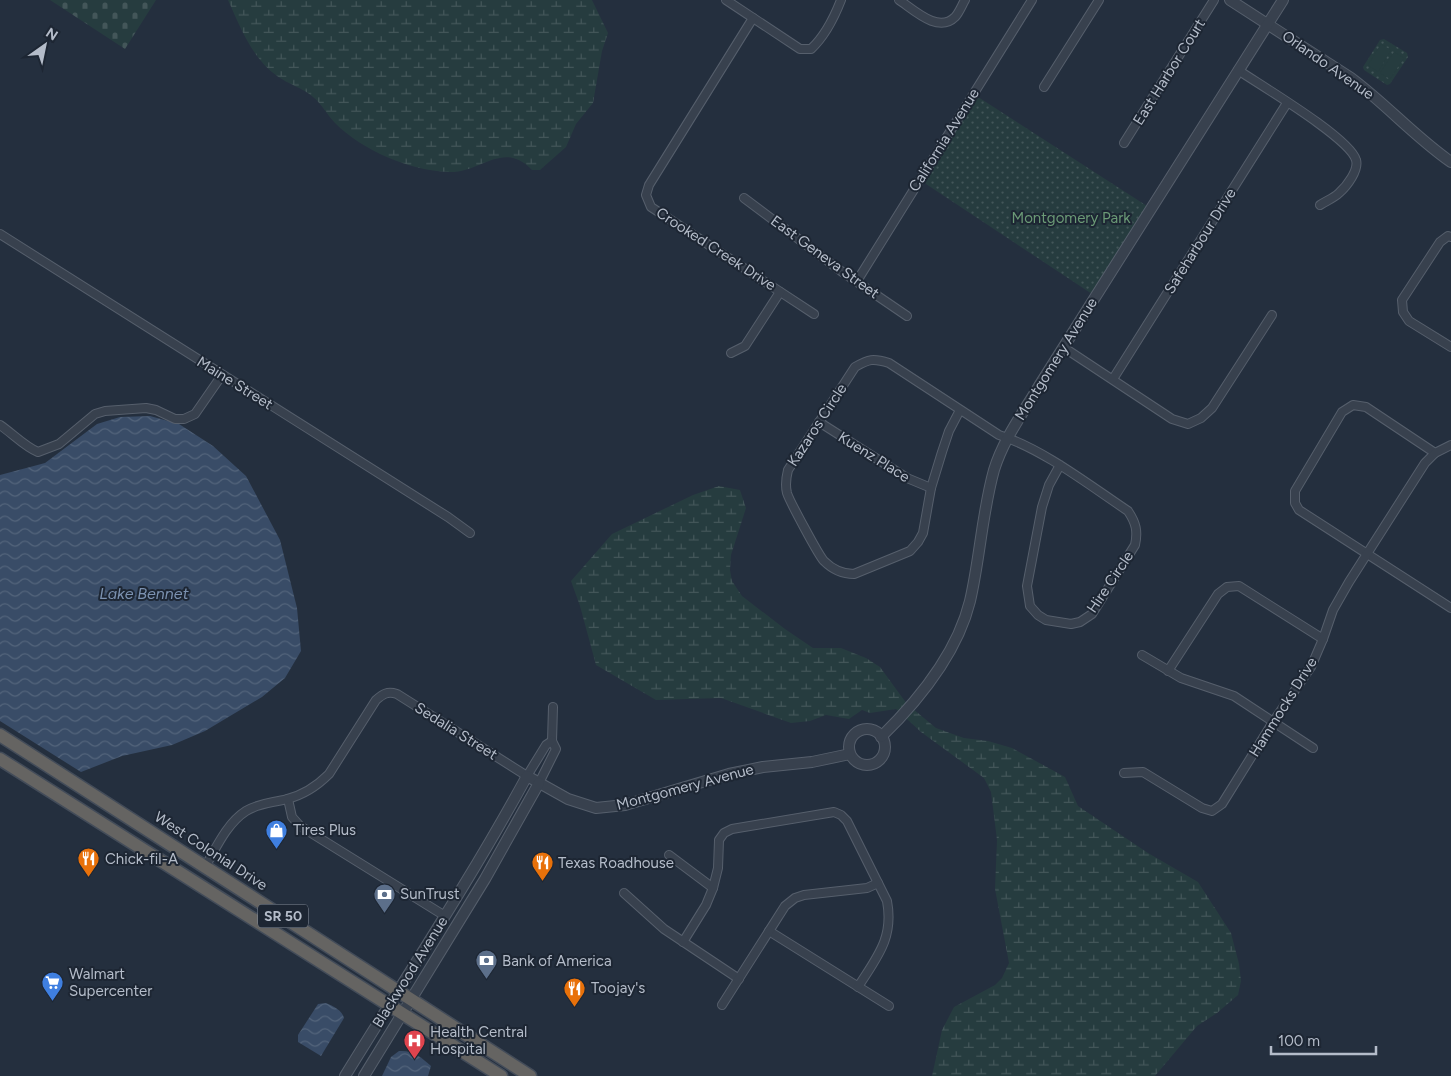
<svg xmlns="http://www.w3.org/2000/svg" width="1451" height="1076" font-family="Figtree,sans-serif">
<style>
.wetland{fill:url(#wetland-marsh)}
.cemetery{fill:url(#cemetery-stones)}
.park{fill:url(#park-dots)}
.pitch{fill:#263c3f}
.water{fill:url(#water-waves)}
.lines{fill:none;stroke-linecap:round;stroke-linejoin:round}
.minor-casing{stroke:#565f6c;stroke-width:10}
.tertiary-casing{stroke:#565f6c;stroke-width:12}
.trunk-casing{stroke:#434c59;stroke-width:15}
.minor{stroke:#38414e;stroke-width:8}
.tertiary{stroke:#38414e;stroke-width:10}
.trunk{stroke:#656462;stroke-width:12}
.labels{text-anchor:middle;stroke-width:4;stroke-linejoin:round;paint-order:stroke}
.shield{fill:#1d2633;stroke:#878f9c;stroke-width:1}
.shield-label{font-size:14px;font-weight:bold;fill:#b4bcc9}
.street-label{font-size:15px;fill:#b4bcc9;stroke:#1d2633}
.park-label{font-size:15px;fill:#6b9a76;stroke:#1d2633}
.poi-label{font-size:15px;fill:#b4bcc9;stroke:#1d2633;text-anchor:start}
.water-label{font-size:16px;font-style:italic;fill:#7c92b1;stroke:#1d2633}
</style>
<defs>
<pattern id="wetland-marsh" width="20" height="14" patternUnits="userSpaceOnUse" patternTransform="scale(1.25)"><rect width="20" height="14" fill="#263c3f"/><path d="M1 5h8M5 5V1M11 12h8M15 12V8" fill="none" stroke="#435659"/></pattern>
<pattern id="cemetery-stones" width="16" height="16" patternUnits="userSpaceOnUse" patternTransform="scale(1.25)"><rect width="16" height="16" fill="#263c3f"/><path d="M2 7V4a2 2 0 0 1 4 0v3zM10 15v-3a2 2 0 0 1 4 0v3z" fill="#435659"/></pattern>
<pattern id="park-dots" width="8" height="8" patternUnits="userSpaceOnUse" patternTransform="scale(1.25)"><rect width="8" height="8" fill="#263c3f"/><path d="M2 2h.1M6 6h.1" fill="none" stroke="#435659" stroke-width="1.8" stroke-linecap="round"/></pattern>
<pattern id="water-waves" width="16" height="10" patternUnits="userSpaceOnUse" patternTransform="scale(1.25)"><rect width="16" height="10" fill="#394c67"/><path d="M0 5q4-4 8 0t8 0" fill="none" stroke="#53647b"/></pattern>
</defs>
<rect width="100%" height="100%" fill="#242f3e"/>
<g class="wetland">
<path d="M 228,0 L 592,0 L 608,33 L 602,51 L 593,103 L 576,124 L 566,147 L 540,170 L 532,170 C 503,139 480,174 448,172 C 409,170 363,151 335,123 C 327,115 322,104 313,97 C 303,88 288,84 277,76 C 252,58 240,27 228,0 Z"/>
<path d="M 719,486 L 740,490 L 746,508 L 731,555 L 730,570 L 732,581 L 742,596 L 785,629 L 813,648 L 841,648 L 866,658 L 880,667 L 907,704 L 936,728 L 964,738 L 988,741 L 1012,748 L 1065,777 L 1078,806 L 1148,853 L 1198,882 L 1231,933 L 1239,964 L 1241,981 L 1238,995 L 1217,1013 L 1197,1026 L 1155,1076 L 932,1076 L 942,1030 L 954,1007 L 995,985 L 1002,978 L 1009,963 L 995,889 L 997,840 L 991,792 L 984,778 L 921,732 L 896,709 L 870,713 L 862,710 L 849,719 L 826,715 L 810,721 L 791,723 L 721,698 L 656,700 L 596,665 L 580,606 L 571,581 L 612,534 L 693,495 Z"/>
</g>
<path class="cemetery" d="M 50,0 L 156,0 L 125,49 Z"/>
<g class="park">
<path d="M 1384,39 L 1407,53 L 1408,57 L 1390,84 L 1387,85 L 1364,70 L 1363,67 L 1380,40 Z"/>
<path d="M 975,95 L 1147,206 L 1092,294 L 926,184 L 923,179 Z"/>
</g>
<g class="pitch">
<path d="M 1381,44 L 1391,50 L 1378,72 L 1368,65 Z"/>
<path d="M 1394,52 L 1404,58 L 1390,79 L 1380,73 Z"/>
</g>
<g class="water">
<path d="M 150,416 L 179,424 L 213,446 L 246,476 L 280,540 L 297,608 L 301,651 L 285,678 L 262,697 L 205,731 L 172,745 L 122,756 L 81,772 L 0,721 L 0,475 L 45,463 L 97,424 L 120,417 Z"/>
<path d="M 326,1003 C 333,1006 342,1010 344,1018 L 321,1056 L 298,1042 L 298,1035 L 318,1004 Z"/>
<path d="M 399,1051 C 413,1050 421,1057 431,1066 L 428,1076 L 382,1076 L 391,1057 Z"/>
</g>
<g class="lines">
<defs>
<g id="minor">
<path d="M 726,0 L 800,49 L 811,49 C 825,36 834,18 841,0"/>
<path d="M 899,0 C 913,9 938,34 955,17 C 959,13 962,5 965,0"/>
<path d="M 753,18 L 649,185 L 646,195 L 651,207 L 814,314"/>
<path d="M 1238,70 C 1260,85 1350,138 1356,160 C 1359,170 1347,186 1339,193 C 1334,198 1326,201 1320,205"/>
<path d="M 1044,87 L 1099,0"/>
<path d="M 1124,143 L 1214,0"/>
<path d="M 744,198 L 841,271 L 907,316"/>
<path d="M 0,234 L 448,517 L 470,533"/>
<path d="M 1451,237 L 1448,236 L 1440,242 L 1402,300 L 1403,312 L 1409,321 L 1451,347"/>
<path d="M 857,281 L 1032,0"/>
<path d="M 1063,347 L 1172,419 L 1188,424 L 1201,418 L 1212,408 L 1272,315"/>
<path d="M 731,353 L 745,346 L 780,292"/>
<path d="M 1113,379 L 1287,103"/>
<path d="M 960,410 L 949,431 L 942,452 L 931,488 L 923,533 L 918,542 L 910,551 L 854,574 C 843,574 832,569 824,561 C 819,556 789,500 787,493 C 785,485 786,478 788,470 L 855,367 C 869,359 873,358 889,363 L 999,435 C 1043,449 1089,485 1128,511 C 1136,523 1138,531 1135,545 L 1092,614 L 1080,622 L 1071,624 L 1046,620 L 1038,615 L 1030,606 L 1027,586 L 1042,507 L 1049,485 L 1060,465"/>
<path d="M 819,422 L 907,478 L 931,488"/>
<path d="M 0,425 C 12,433 25,447 38,452 L 59,444 L 95,414 L 105,411 L 146,408 L 156,410 L 175,419 L 184,419 L 195,414 L 222,375"/>
<path d="M 1435,453 L 1366,407 L 1353,405 L 1342,412 L 1295,491 L 1295,503 L 1299,510 L 1451,608"/>
<path d="M 1142,655 L 1181,678 L 1234,696 L 1313,748"/>
<path d="M 1168,671 L 1218,594 L 1227,587 L 1239,586 L 1323,639"/>
<path d="M 1124,773 L 1143,772 L 1202,808 L 1212,811 L 1222,804 L 1273,722 L 1311,667 L 1323,639 L 1333,610 L 1349,582 L 1425,463 L 1435,453 L 1451,445"/>
<path d="M 539,783 L 556,749 L 552,741 L 553,707"/>
<path d="M 288,799 L 292,817 L 300,826 L 445,916"/>
<path d="M 669,855 L 713,888"/>
<path d="M 205,867 C 216,848 227,823 246,811 C 259,803 272,803 287,799 C 303,795 317,786 329,774 L 376,700 C 383,694 387,691 397,694 L 527,776 L 546,745 L 552,741"/>
<path d="M 624,893 L 664,929 L 739,979"/>
<path d="M 769,931 L 889,1006"/>
<path d="M 683,942 L 706,905 L 713,888 L 718,868 L 719,840 L 724,833 L 732,829 L 834,812 L 841,815 L 847,821 L 887,901 C 894,938 877,957 858,987"/>
<path d="M 722,1005 L 785,906 L 795,898 L 804,895 L 867,888 L 878,883"/>
</g>
<g id="tertiary">
<path d="M 1230,0 L 1351,78 C 1386,104 1415,137 1451,162"/>
<circle cx="867" cy="747" r="18"/>
<path d="M 881,737 C 919,700 957,654 970,601 C 980,558 982,513 994,470 C 1003,440 1023,413 1039,386 L 1283,0"/>
<path d="M 345,1076 C 406,977 471,879 527,776 L 568,799 L 596,808 L 625,805 L 729,774 L 763,767 L 812,762 L 850,754"/>
<path d="M 364,1076 L 485,879 L 539,783"/>
</g>
<g id="trunk">
<path d="M 0,735 L 530,1076"/>
<path d="M 0,759 L 501,1076"/>
</g>
</defs>
<use href="#minor" class="minor-casing"/>
<use href="#tertiary" class="tertiary-casing"/>
<use href="#trunk" class="trunk-casing"/>
<use href="#minor" class="minor"/>
<use href="#tertiary" class="tertiary"/>
<use href="#trunk" class="trunk"/>
</g>
<defs>
<symbol id="shop-pin" viewBox="-11 -11 22 30"><path d="M0 17L-7.5 6A9.5 9.5 0 1 1 7.5 6Z" fill="#3f7fe0" stroke="#1d2633"/><path d="M-5-2.5h2.3a2.7 3.5 0 0 1 5.4 0H5L5.5 6h-11ZM-1.5-2.5h3a1.5 2.3 0 0 0-3 0Z" fill="#fff"/></symbol>
<symbol id="restaurant-pin" viewBox="-11 -11 22 30"><path d="M0 17L-7.5 6A9.5 9.5 0 1 1 7.5 6Z" fill="#e8710a" stroke="#1d2633"/><path d="M-5-6h1v4h1v-4h1v4h1v-4h1v5L-1.5 .5V6h-2V.5L-5-1ZM5-6V6H3V1.5H1.5Q1.5-4 5-6Z" fill="#fff"/></symbol>
<symbol id="bank-pin" viewBox="-11 -11 22 30"><path d="M0 17L-7.5 6A9.5 9.5 0 1 1 7.5 6Z" fill="#5c6f8a" stroke="#1d2633"/><path d="M-6-4H6V4H-6ZM0-2.3a2.3 2.3 0 1 0 0 4.6a2.3 2.3 0 1 0 0-4.6Z" fill="#fff"/></symbol>
<symbol id="supermarket-pin" viewBox="-11 -11 22 30"><path d="M0 17L-7.5 6A9.5 9.5 0 1 1 7.5 6Z" fill="#3f7fe0" stroke="#1d2633"/><path d="M-6-5.5h2.5l.6 2H6L4.5 2H-2.5L-4.4-4H-6ZM-1.5 3.2a1.3 1.3 0 1 0 .1 0ZM3 3.2a1.3 1.3 0 1 0 .1 0Z" fill="#fff"/></symbol>
<symbol id="hospital-pin" viewBox="-11 -11 22 30"><path d="M0 17L-7.5 6A9.5 9.5 0 1 1 7.5 6Z" fill="#e0444e" stroke="#1d2633"/><path d="M-5-5h3v3.5h4V-5h3V5h-3V1.5h-4V5h-3Z" fill="#fff"/></symbol>
</defs>
<g fill-rule="evenodd">
<use href="#shop-pin" x="264" y="818" width="25" height="34"/>
<use href="#restaurant-pin" x="76" y="846" width="25" height="34"/>
<use href="#restaurant-pin" x="530" y="850" width="25" height="34"/>
<use href="#bank-pin" x="372" y="882" width="25" height="34"/>
<use href="#bank-pin" x="474" y="948" width="25" height="34"/>
<use href="#supermarket-pin" x="40" y="970" width="25" height="34"/>
<use href="#restaurant-pin" x="562" y="976" width="25" height="34"/>
<use href="#hospital-pin" x="402" y="1028" width="25" height="34"/>
</g>
<g class="labels">
<rect class="shield" x="258" y="904.5" width="50" height="23" rx="4"/>
<g class="shield-label">
<text x="283" y="921">SR 50</text>
</g>
<g class="street-label">
<text transform="translate(1328 65) rotate(35)" y="5">Orlando Avenue</text>
<text transform="translate(1169 72) rotate(-58)" y="5">East Harbor Court</text>
<text transform="translate(944 140) rotate(-58)" y="5">California Avenue</text>
<text transform="translate(1200 241) rotate(-58)" y="5">Safeharbour Drive</text>
<text transform="translate(716 249) rotate(33)" y="5">Crooked Creek Drive</text>
<text transform="translate(825 257) rotate(36)" y="5">East Geneva Street</text>
<text transform="translate(1056 359) rotate(-58)" y="5">Montgomery Avenue</text>
<text transform="translate(235 383) rotate(32)" y="5">Maine Street</text>
<text transform="translate(817 425) rotate(-57)" y="5">Kazaros Circle</text>
<text transform="translate(874 457) rotate(32)" y="5">Kuenz Place</text>
<text transform="translate(1110 582) rotate(-56)" y="5">Hire Circle</text>
<text transform="translate(1283 707) rotate(-58)" y="5">Hammocks Drive</text>
<text transform="translate(456 731) rotate(32)" y="5">Sedalia Street</text>
<text transform="translate(685 787) rotate(-15)" y="5">Montgomery Avenue</text>
<text transform="translate(211 851) rotate(33)" y="5">West Colonial Drive</text>
<text transform="translate(410 972) rotate(-58)" y="5">Blackwood Avenue</text>
</g>
<g class="park-label">
<text x="1071" y="223">Montgomery Park</text>
</g>
<g class="poi-label">
<text x="293" y="835">Tires Plus</text>
<text x="105" y="864">Chick-fil-A</text>
<text x="558" y="868">Texas Roadhouse</text>
<text x="400" y="899">SunTrust</text>
<text x="502" y="966">Bank of America</text>
<text x="69" y="979">Walmart<tspan x="69" dy="17">Supercenter</tspan></text>
<text x="591" y="993">Toojay's</text>
<text x="430" y="1037">Health Central<tspan x="430" dy="17">Hospital</tspan></text>
</g>
<g class="water-label">
<text x="144" y="599">Lake Bennet</text>
</g>
</g>
<g transform="translate(45 45) rotate(33)" stroke="#1d2633" stroke-width="4" paint-order="stroke">
<path d="M0-4L9 19L0 12L-9 19Z" fill="#b4bcc9"/>
<text y="-8" font-size="14" font-weight="bold" text-anchor="middle" fill="#b4bcc9">N</text>
</g>
<path d="M1271 1046v8h105v-8" fill="none" stroke="#b4bcc9" stroke-width="2.5"/>
<text x="1278" y="1046" font-size="15" fill="#b4bcc9" stroke="#1d2633" stroke-width="4" paint-order="stroke">100 m</text>
</svg>
